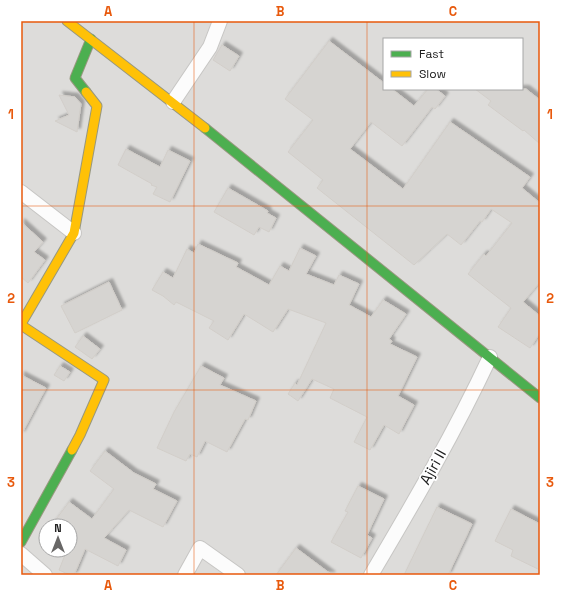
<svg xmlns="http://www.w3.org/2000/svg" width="561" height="596" font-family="'Space Grotesk',sans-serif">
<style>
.residential{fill:#dddcda;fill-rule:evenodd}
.building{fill:#d6d4d1;stroke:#d2cec9;filter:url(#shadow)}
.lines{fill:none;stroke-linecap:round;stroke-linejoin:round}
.street-casing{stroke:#c7c6c4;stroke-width:16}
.fast-casing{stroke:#98987f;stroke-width:11}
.slow-casing{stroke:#98987f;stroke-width:11}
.street{stroke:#fcfcfc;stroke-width:14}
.fast{stroke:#4caf50;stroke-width:9}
.slow{stroke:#ffc107;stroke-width:9}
.grid{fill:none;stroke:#e8590c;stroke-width:1;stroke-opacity:0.55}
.labels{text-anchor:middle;stroke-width:3.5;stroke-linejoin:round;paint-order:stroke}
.street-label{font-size:15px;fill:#202020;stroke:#fff}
.neatline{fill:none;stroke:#e8590c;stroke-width:1.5}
.grid-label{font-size:13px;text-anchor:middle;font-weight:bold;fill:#e8590c}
</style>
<defs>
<filter id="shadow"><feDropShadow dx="3.5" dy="-3.5" stdDeviation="1" flood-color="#0004"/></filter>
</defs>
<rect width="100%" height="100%" fill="#eeece8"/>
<path class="residential" d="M 21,21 L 540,21 L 540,575 L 21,575 ZM 384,39 L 522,39 L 522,89 L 384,89 ZM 46,526 L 70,526 L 70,550 L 46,550 Z"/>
<g class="building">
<path d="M 329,41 L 384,83 L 384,89 L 392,89 L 414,106 L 428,89 L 436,89 L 445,96 L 435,109 L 432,107 L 402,146 L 371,122 L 350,149 L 403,189 L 450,122 L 530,177 L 522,188 L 540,203 L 540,282 L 523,302 L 540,316 L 540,333 L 530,348 L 498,327 L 511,308 L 468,274 L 484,254 L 486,256 L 512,223 L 491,209 L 482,222 L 480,221 L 461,245 L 447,234 L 414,265 L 317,188 L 323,180 L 288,152 L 313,120 L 285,99 Z"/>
<path d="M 222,45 L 239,56 L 230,71 L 213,60 Z"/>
<path d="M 475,89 L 526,89 L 540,100 L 540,144 L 524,130 L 523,131 L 488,105 L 491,101 Z"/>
<path d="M 59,95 L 75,97 L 81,104 L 77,132 L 55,121 L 69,115 Z"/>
<path d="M 126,149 L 160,167 L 168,150 L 190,161 L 170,202 L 153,194 L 157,187 L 151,185 L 152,184 L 118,165 Z"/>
<path d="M 228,188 L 268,211 L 267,213 L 276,218 L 269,232 L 259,227 L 254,235 L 214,212 Z"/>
<path d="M 21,222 L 43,242 L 34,252 L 45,260 L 28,283 L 21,277 Z"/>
<path d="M 198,244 L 238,263 L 236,267 L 269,285 L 280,266 L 289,271 L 300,248 L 316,256 L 306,274 L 334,285 L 339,275 L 359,284 L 349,305 L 371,317 L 383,300 L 406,314 L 389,339 L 392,341 L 390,344 L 417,357 L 398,396 L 414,405 L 399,434 L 384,425 L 370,450 L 354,442 L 367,417 L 330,398 L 334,389 L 312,379 L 298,401 L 288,394 L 295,383 L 297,385 L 326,323 L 288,309 L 273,332 L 244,314 L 228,340 L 209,328 L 214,321 L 176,302 L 174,305 L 163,296 L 152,290 L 163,272 L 173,278 L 187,249 L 194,253 Z"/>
<path d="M 109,282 L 122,310 L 75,333 L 61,306 Z"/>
<path d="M 83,336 L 100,349 L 92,359 L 75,347 Z"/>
<path d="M 60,366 L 70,372 L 64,381 L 54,375 Z"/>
<path d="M 201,366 L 224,378 L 220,385 L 256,401 L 248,420 L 245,419 L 227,452 L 205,441 L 197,457 L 190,454 L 186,461 L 157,448 L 174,412 Z"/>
<path d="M 21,375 L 46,388 L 21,435 Z"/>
<path d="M 105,451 L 134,473 L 156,484 L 153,489 L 177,501 L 163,527 L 129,510 L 104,538 L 126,550 L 118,566 L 85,549 L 74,575 L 70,575 L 59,570 L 67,550 L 70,550 L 70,526 L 51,526 L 69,502 L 92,519 L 114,489 L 90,471 Z"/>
<path d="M 358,486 L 384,499 L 367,535 L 372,538 L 361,558 L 331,542 L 348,512 L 345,511 Z"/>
<path d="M 437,507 L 472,524 L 448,575 L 404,575 Z"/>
<path d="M 511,509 L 540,524 L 540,570 L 511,556 L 513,550 L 495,541 Z"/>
<path d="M 296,548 L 332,575 L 276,575 Z"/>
</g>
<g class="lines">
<defs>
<g id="street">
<path d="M 173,102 L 210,47 L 220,21"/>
<path d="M 21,192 L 74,233"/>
<path d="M 21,554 L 45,575"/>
<path d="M 185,575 L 200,548 L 238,575"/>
<path d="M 371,575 C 413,504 455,432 490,357"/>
</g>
<g id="fast">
<path d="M 86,92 L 75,78 L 91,39"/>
<path d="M 205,128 L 540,398"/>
<path d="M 21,542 L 72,450"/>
</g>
<g id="slow">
<path d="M 67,21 L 205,128"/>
<path d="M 21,324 L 74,233 L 97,106 L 86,92"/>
<path d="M 21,325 L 104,380 L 80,435 L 72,450"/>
</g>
</defs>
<use href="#street" class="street-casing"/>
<use href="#fast" class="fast-casing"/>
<use href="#slow" class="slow-casing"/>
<use href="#street" class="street"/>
<use href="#fast" class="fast"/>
<use href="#slow" class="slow"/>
</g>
<path class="grid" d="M 194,21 L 194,575M 367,21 L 367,575M 21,206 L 540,206M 21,390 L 540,390"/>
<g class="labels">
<g class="street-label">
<text transform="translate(433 467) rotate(-61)" y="5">Ajiri II</text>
</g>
</g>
<rect width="561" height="596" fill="none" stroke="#ffffff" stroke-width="44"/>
<rect x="383" y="38" width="140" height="52" fill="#ffffff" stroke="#a6a6a6"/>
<rect x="391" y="51" width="20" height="6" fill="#4caf50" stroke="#a6a6a6"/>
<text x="419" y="58" font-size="12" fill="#202020">Fast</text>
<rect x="391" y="71" width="20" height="6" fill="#ffc107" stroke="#a6a6a6"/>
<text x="419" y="78" font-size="12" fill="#202020">Slow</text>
<g transform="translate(58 538)"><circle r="19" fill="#ffffff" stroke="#a6a6a6"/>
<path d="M0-3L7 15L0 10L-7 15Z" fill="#686766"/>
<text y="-6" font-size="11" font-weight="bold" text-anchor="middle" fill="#202020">N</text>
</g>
<rect x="22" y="22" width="517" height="552" class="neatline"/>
<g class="grid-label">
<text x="108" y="16">A</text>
<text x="280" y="16">B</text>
<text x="453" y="16">C</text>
<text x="11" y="119">1</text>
<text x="550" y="119">1</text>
<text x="11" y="303">2</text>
<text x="550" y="303">2</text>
<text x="11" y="487">3</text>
<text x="550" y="487">3</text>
<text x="108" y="590">A</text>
<text x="280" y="590">B</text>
<text x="453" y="590">C</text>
</g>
</svg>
